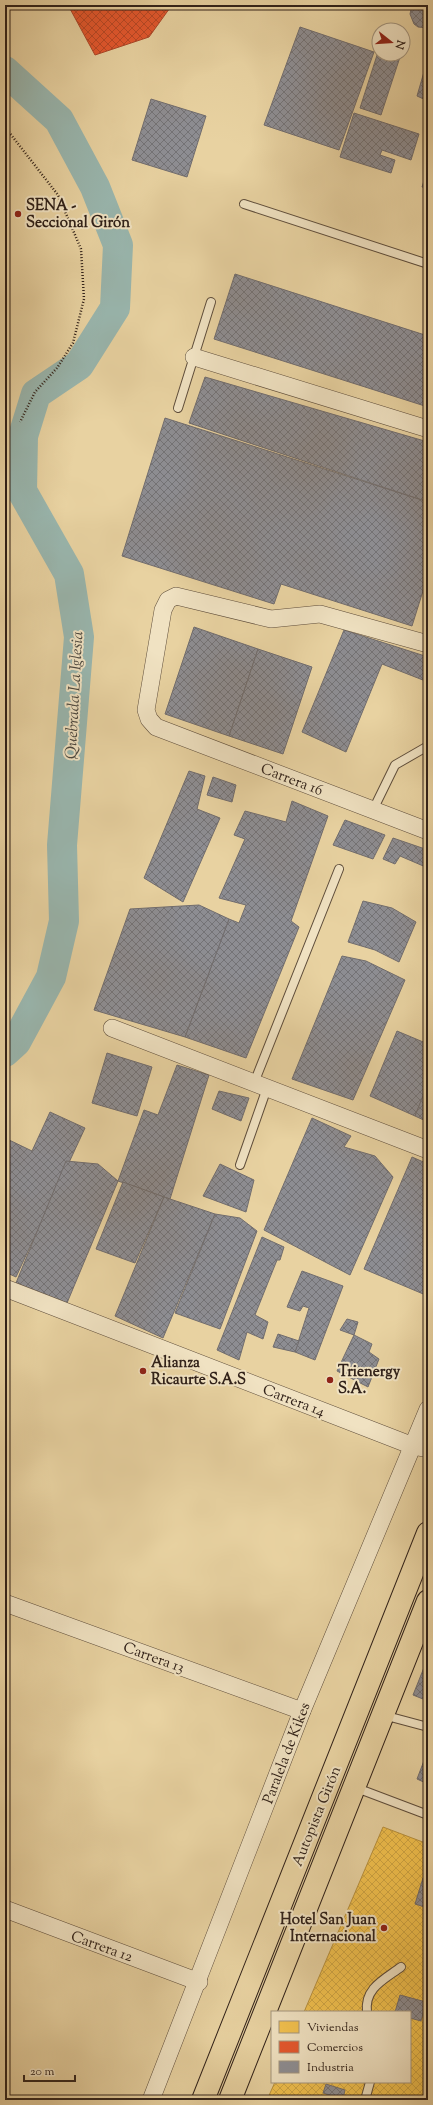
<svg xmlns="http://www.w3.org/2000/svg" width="433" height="2105" font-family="'Sorts Mill Goudy',serif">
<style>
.homes{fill:url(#homes-cross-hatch);stroke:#b8913e}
.shops{fill:url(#shops-cross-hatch);stroke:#ae4728}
.industry{fill:url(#industry-cross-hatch);stroke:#716d6e}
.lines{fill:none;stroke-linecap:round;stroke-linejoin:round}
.river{stroke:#99b6ae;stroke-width:30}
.lane-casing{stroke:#5e4d3b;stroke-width:10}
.street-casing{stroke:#5e4d3b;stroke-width:18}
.highway-casing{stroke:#302119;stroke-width:24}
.path{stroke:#302119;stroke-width:2.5;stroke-dasharray:1 2;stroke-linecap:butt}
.lane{stroke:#f0e2c2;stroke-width:8}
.street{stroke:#f0e2c2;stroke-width:17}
.highway{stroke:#e8d2a1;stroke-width:22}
.poi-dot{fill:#8f2418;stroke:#f0e2c2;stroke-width:1.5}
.labels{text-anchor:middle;stroke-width:4;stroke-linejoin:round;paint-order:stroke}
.poi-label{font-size:15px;font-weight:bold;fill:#302119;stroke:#f0e2c2;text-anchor:start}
.street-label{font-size:15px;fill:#302119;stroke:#f0e2c2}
.water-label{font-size:16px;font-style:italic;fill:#4a463e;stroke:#f0e2c2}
</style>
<defs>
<pattern id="homes-cross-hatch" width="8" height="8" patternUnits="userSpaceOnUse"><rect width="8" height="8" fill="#f2c14e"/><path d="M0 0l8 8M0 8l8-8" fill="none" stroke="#d0a644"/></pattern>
<pattern id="shops-cross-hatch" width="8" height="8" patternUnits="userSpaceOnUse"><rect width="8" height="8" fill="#e4572e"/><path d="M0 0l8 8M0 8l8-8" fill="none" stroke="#b94826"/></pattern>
<pattern id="industry-cross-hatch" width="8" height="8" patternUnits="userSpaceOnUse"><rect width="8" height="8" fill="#8d8d92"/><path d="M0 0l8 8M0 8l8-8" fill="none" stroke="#747376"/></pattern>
</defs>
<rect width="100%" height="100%" fill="#e8d2a1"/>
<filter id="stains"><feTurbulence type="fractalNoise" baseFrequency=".005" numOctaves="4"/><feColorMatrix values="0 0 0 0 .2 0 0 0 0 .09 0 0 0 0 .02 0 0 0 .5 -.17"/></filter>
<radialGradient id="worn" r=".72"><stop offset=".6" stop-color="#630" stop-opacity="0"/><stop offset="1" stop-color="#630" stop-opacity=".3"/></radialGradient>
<path class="homes" d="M 383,1827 L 428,1844 L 428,2100 L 267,2100 L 275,2082 L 410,2082 L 410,2012 L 304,2012 Z"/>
<path class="shops" d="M 68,5 L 172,5 L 149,37 L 95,55 Z"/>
<g class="industry">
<path d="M 412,5 L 428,5 L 428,28 L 418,27 L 414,24 L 410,14 Z"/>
<path d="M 300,27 L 374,52 L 339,150 L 264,125 Z"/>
<path d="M 379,49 L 379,54 L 401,54 L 381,115 L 360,108 Z"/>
<path d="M 428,58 L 428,101 L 417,96 Z"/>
<path d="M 151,99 L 206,116 L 187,177 L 132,160 Z"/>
<path d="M 354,113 L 419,134 L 411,160 L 382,150 L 380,155 L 395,160 L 391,173 L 340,157 Z"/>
<path d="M 428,168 L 428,188 L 422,187 Z"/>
<path d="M 235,274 L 428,336 L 428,407 L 214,339 Z"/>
<path d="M 205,377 L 428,442 L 428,502 L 189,423 Z"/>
<path d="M 165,418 L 428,502 L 428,575 L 412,626 L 281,584 L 274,604 L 122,556 Z"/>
<path d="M 194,627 L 258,649 L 229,736 L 165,714 Z"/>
<path d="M 344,630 L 428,657 L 428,682 L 382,664 L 346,752 L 302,732 Z"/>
<path d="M 258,649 L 312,667 L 283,754 L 229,736 Z"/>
<path d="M 189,771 L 205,776 L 197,809 L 220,818 L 183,902 L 144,878 Z"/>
<path d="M 213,777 L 236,785 L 232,802 L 207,795 Z"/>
<path d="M 292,801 L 328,816 L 291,921 L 299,927 L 246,1058 L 185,1037 L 229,919 L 239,923 L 246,905 L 219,898 L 245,839 L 234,835 L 245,811 L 286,822 Z"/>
<path d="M 345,820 L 385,835 L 373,859 L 333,845 Z"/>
<path d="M 393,838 L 428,850 L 428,868 L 400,856 L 395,864 L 383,859 Z"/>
<path d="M 363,901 L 392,908 L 416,922 L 399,962 L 375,950 L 348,942 Z"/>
<path d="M 199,905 L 229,919 L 185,1037 L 94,1010 L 130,909 Z"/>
<path d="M 342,956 L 366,961 L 405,980 L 353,1100 L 292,1079 Z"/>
<path d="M 397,1031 L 428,1044 L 428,1085 L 415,1116 L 370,1096 Z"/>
<path d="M 107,1053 L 152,1067 L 137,1116 L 92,1103 Z"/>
<path d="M 177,1065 L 209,1075 L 170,1199 L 118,1181 L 144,1110 L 158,1115 Z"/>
<path d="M 428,1083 L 428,1122 L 415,1116 Z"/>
<path d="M 219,1091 L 249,1098 L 241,1121 L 212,1109 Z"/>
<path d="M 50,1112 L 85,1128 L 16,1277 L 5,1272 L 5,1138 L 32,1151 Z"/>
<path d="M 312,1118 L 351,1136 L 344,1147 L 375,1156 L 393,1177 L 350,1275 L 264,1230 Z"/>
<path d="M 412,1157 L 428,1164 L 428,1296 L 364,1269 Z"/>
<path d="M 66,1161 L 98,1164 L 118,1181 L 67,1303 L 16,1283 Z"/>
<path d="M 220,1164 L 254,1180 L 246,1212 L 203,1196 Z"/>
<path d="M 123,1182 L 164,1197 L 135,1263 L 96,1249 Z"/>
<path d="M 164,1197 L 215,1214 L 163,1338 L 115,1316 Z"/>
<path d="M 215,1214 L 240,1218 L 257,1231 L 220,1329 L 175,1313 Z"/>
<path d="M 262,1237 L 284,1247 L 280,1260 L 277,1260 L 255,1315 L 268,1322 L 263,1339 L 247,1332 L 239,1360 L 217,1350 Z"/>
<path d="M 302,1271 L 343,1286 L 315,1360 L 295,1352 L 309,1308 L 303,1306 L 300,1311 L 287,1307 Z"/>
<path d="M 347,1319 L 358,1322 L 354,1335 L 340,1330 Z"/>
<path d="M 278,1334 L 299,1341 L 295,1352 L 273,1347 Z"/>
<path d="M 354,1335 L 372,1344 L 369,1352 L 379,1359 L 368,1387 L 337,1371 Z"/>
<path d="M 425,1665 L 428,1666 L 428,1701 L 413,1695 Z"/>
<path d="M 425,1758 L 428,1760 L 428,1784 L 417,1779 Z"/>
<path d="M 423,1878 L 428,1880 L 428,1908 L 415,1904 Z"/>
<path d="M 400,1995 L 426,2002 L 421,2021 L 410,2018 L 410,2012 L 395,2012 Z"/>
<path d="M 326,2084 L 345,2090 L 343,2099 L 323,2093 Z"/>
</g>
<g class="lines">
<path class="river" d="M 5,71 L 59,120 L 95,187 L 118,245 L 115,308 L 79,365 L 36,394 L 23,436 L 22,491 L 69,574 L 79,637 L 62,845 L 64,921 L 51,977 L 16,1042 L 5,1052"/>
<defs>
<g id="lane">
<path d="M 244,204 L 428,264"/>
<path d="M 178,408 L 211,302"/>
<path d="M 373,810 L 395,765 L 428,746"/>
<path d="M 254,1083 L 339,869"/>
<path d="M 240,1165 L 267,1088"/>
<path d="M 383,1715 L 428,1727"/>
<path d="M 354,1787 L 428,1815"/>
<path d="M 367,2012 C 364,1988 385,1979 401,1967"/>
<path d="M 365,2100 L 370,2082"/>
</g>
<g id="street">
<path d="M 194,357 L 428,429"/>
<path d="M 428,644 L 320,614 L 271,619 L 176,596 L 168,600 L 163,610 L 146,710 L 149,719 L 156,727 L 428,831"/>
<path d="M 112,1028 L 428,1150"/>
<path d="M 5,1288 L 413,1446 L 428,1449"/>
<path d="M 5,1603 L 302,1711"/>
<path d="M 5,1909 L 199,1982"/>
<path d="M 151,2100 L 302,1711 L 428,1409"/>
</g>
<g id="highway">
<path d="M 203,2100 L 428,1533"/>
<path d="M 230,2100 L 428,1601"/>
</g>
</defs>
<use href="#lane" class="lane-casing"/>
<use href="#street" class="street-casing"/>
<use href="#highway" class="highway-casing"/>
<path class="path" d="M 5,127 L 58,195 L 81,249 L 84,299 L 73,343 L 57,368 L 35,392 L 20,422"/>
<use href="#lane" class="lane"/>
<use href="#street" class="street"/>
<use href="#highway" class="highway"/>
</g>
<g class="poi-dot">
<circle cx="18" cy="214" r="4"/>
<circle cx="143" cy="1371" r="4"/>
<circle cx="330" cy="1380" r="4"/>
<circle cx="384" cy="1928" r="4"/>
</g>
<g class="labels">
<g class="poi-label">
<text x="26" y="210">SENA -<tspan x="26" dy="17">Seccional Girón</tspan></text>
<text x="151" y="1367">Alianza<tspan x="151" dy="17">Ricaurte S.A.S</tspan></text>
<text x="338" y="1376">Trienergy<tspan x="338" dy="17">S.A.</tspan></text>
<text x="376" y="1924" text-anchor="end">Hotel San Juan<tspan x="376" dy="17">Internacional</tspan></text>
</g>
<g class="street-label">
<text transform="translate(292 779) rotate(21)" y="5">Carrera 16</text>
<text transform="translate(294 1400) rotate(21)" y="5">Carrera 14</text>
<text transform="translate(154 1657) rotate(20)" y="5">Carrera 13</text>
<text transform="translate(286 1753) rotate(-69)" y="5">Paralela de Kikes</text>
<text transform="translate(316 1816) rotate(-68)" y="5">Autopista Girón</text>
<text transform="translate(102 1946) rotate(20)" y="5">Carrera 12</text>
</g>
<g class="water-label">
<text transform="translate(73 695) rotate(-87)" y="6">Quebrada La Iglesia</text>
</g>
</g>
<rect width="433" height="2105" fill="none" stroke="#e8d2a1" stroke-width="20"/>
<rect x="6" y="6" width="421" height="2093" fill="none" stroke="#302119" stroke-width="2"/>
<rect x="10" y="10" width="413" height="2085" fill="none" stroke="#302119"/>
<rect x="271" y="2011" width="140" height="72" fill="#f0e2c2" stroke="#a3957e"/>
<rect x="279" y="2021" width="20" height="12" fill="#f2c14e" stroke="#a3957e"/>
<text x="307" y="2031" font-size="12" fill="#302119">Viviendas</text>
<rect x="279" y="2041" width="20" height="12" fill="#e4572e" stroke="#a3957e"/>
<text x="307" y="2051" font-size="12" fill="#302119">Comercios</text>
<rect x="279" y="2061" width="20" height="12" fill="#8d8d92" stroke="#a3957e"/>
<text x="307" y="2071" font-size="12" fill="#302119">Industria</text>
<g transform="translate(391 42) rotate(107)"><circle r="19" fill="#f0e2c2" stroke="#a3957e"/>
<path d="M0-3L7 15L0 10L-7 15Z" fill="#8f2418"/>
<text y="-6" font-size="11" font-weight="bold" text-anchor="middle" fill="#302119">N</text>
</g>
<path d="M24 2075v6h51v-6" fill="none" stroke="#302119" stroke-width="2"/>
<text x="30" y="2075" font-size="12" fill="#302119" stroke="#f0e2c2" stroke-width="3" paint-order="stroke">20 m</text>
<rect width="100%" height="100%" filter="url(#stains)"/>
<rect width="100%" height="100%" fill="url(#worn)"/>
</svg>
